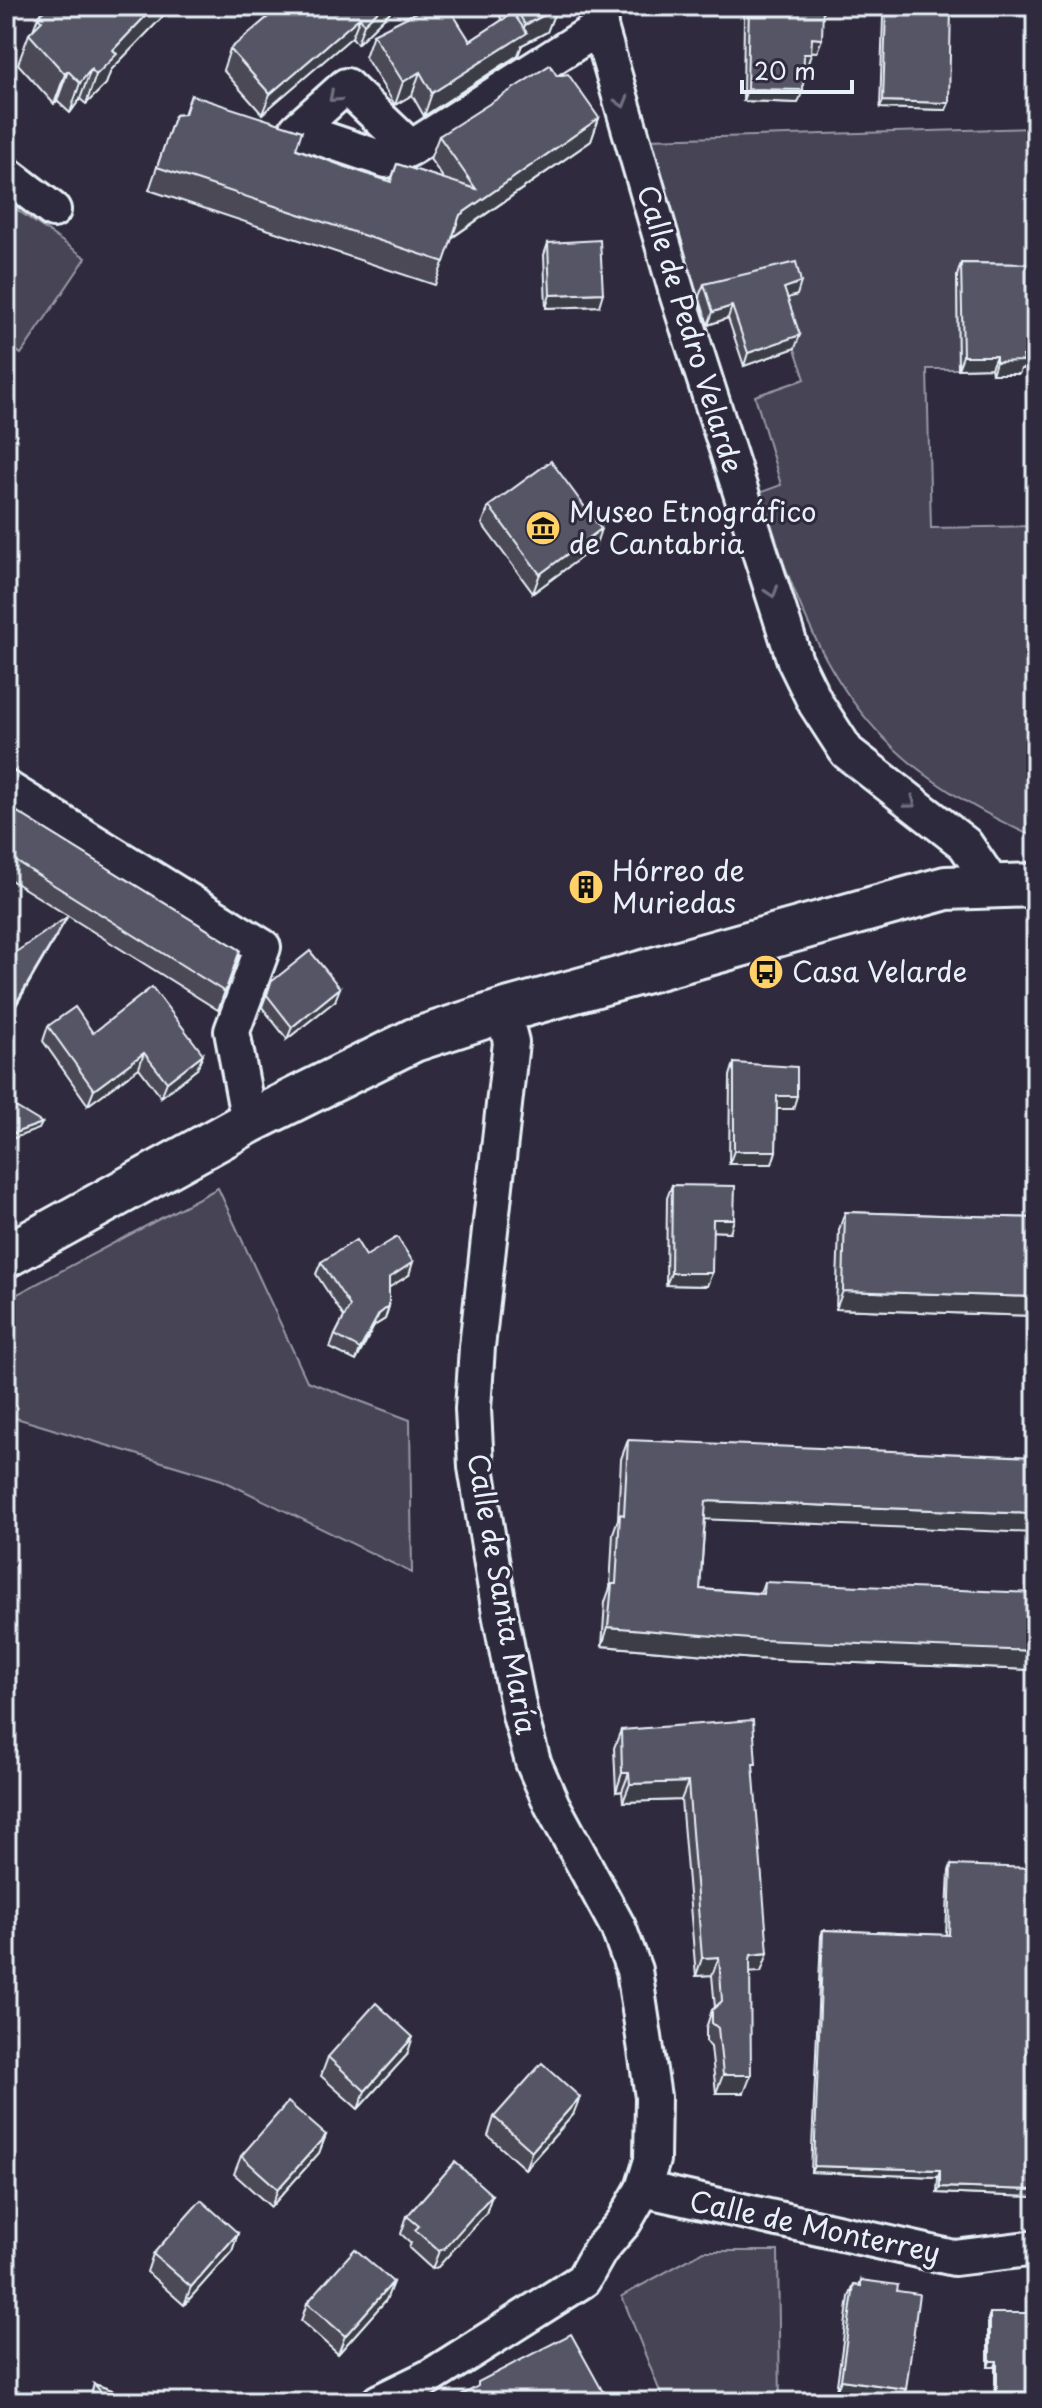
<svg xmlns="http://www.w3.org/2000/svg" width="1042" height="2408" font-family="'Playpen Sans',sans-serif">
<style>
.green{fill:#464455;stroke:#979aa6;stroke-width:2}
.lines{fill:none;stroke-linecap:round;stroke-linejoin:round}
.minor-casing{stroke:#e8f1f8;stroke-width:40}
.tertiary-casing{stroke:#e8f1f8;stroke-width:48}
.minor{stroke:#2f2a3d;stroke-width:34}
.tertiary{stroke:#2f2a3d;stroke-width:42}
.wall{fill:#4b4957;stroke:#e8f1f8;stroke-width:2}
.shaded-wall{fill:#3d3c47;stroke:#e8f1f8;stroke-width:2}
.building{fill:#575565;stroke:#e8f1f8;stroke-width:2}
.oneway{stroke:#70707e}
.labels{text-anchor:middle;stroke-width:6;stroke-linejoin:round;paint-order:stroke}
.street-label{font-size:28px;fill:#e8f1f8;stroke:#2f2a3d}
.poi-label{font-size:28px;fill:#e8f1f8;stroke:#2f2a3d;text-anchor:start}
</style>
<rect width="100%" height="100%" fill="#2f2a3d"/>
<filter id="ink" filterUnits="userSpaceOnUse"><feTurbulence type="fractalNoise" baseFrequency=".0125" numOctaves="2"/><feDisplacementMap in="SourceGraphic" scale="16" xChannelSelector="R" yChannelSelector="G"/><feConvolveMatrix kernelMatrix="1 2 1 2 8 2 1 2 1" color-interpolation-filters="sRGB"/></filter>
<g filter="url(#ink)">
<g class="green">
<path d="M 1036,128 L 1036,274 L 957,276 L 958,369 L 927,369 L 931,528 L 1036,526 L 1036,838 C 857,757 819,670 759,493 L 781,485 L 755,396 L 805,379 L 772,281 L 695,297 L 649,139 Z"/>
<path d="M 6,202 L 86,258 L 21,354 L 6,343 Z"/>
<path d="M 218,1188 L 307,1381 L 410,1420 L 412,1573 L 222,1480 L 6,1415 L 6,1300 Z"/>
<path d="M 704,2251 L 778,2251 L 780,2402 L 664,2402 L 622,2296 Z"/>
</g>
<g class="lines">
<defs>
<g id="minor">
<path d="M 599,6 L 600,27 L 677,293 L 795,661 L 816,704 L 847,752 L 965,844 L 992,884"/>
<path d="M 411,148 L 346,86 L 297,130 L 386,160 L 411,148 L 600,27"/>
<path d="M 6,174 L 53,210"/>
<path d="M 6,788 L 263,947 L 232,1031 L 249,1122"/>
<path d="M 643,2189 L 954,2258 L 1036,2248"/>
<path d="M 379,2402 L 430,2377 L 583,2280 L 600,2250 L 624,2222 L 643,2189 L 652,2160 L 653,2097 L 634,1970 L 618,1927 L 552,1805 L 533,1762 L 520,1715 L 500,1613 L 476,1467 L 473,1409 L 477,1347 L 511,1042 L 503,1011"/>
</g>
<path id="tertiary" d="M 6,1256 L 249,1122 L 414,1040 L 503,1011 L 946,888 L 1036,885"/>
</defs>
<use href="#minor" class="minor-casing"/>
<use href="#tertiary" class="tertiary-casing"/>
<use href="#minor" class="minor"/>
<use href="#tertiary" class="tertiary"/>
</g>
<g class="wall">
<path d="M 48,6 L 173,6 L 111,70 L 106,84 L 86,104 L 80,99 L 70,113 L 57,101 L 54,104 L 18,64 L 29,34 L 33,30 L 38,17 Z"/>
<path d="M 396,6 L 357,44 L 352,37 L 262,114 L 223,70 L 230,49 Z"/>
<path d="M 494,6 L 554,6 L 556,9 L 547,32 L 522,45 L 518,55 L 424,116 L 412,95 L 395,105 L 365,57 L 373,34 L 470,41 L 502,20 Z"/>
<path d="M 747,6 L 823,6 L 817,52 L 811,51 L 807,66 L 804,66 L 798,103 L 743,101 L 744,14 Z"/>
<path d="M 903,6 L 951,6 L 946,110 L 880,108 L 883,17 L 886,10 L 908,11 Z"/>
<path d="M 557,76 L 599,118 L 591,141 L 452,238 L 435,285 L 149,190 L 175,115 L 184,114 L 191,95 L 296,149 L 390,182 L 397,164 L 444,179 L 430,159 L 439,136 Z"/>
<path d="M 548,243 L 599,306 L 546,308 L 544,255 Z"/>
<path d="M 961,263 L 1036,264 L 1036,367 L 1021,369 L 1019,374 L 992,374 L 991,368 L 958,369 L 957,276 Z"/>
<path d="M 704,284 L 797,295 L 787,298 L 795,348 L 744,366 L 728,318 L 708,325 L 699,296 Z"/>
<path d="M 489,506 L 595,547 L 533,593 L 482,524 Z"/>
<path d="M 6,805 L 240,950 L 218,1010 L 6,877 Z"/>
<path d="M 271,982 L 335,1001 L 287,1039 L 262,1007 Z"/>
<path d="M 48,1026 L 93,1033 L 197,1069 L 161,1097 L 139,1068 L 88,1105 L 43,1041 Z"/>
<path d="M 734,1063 L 793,1109 L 777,1109 L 776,1151 L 772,1164 L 729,1164 L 730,1076 Z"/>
<path d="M 672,1185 L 734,1219 L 730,1232 L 712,1231 L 707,1286 L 666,1285 L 667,1198 Z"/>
<path d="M 845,1212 L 1036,1218 L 1035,1316 L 836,1309 L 839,1230 Z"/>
<path d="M 366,1256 L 409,1275 L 389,1287 L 389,1306 L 385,1319 L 374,1326 L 356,1361 L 330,1348 L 335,1335 L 344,1317 L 316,1274 L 321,1262 Z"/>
<path d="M 628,1440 L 705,1519 L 700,1589 L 760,1593 L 764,1582 L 1033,1670 L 755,1659 L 602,1646 L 605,1602 L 610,1588 L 613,1533 L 618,1519 L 621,1459 Z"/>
<path d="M 621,1730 L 753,1771 L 761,1972 L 750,1972 L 744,2093 L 716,2093 L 711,2047 L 706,2041 L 706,2028 L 712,2010 L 715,2008 L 712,1975 L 696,1976 L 681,1800 L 623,1802 L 622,1791 L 616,1792 L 614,1748 Z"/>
<path d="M 951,1865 L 1036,2197 L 937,2193 L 938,2177 L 811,2172 L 821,1936 L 823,1930 L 946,1935 L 949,1871 Z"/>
<path d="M 407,2055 L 358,2109 L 321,2076 L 328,2057 Z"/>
<path d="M 573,2115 L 525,2169 L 488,2136 L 494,2117 Z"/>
<path d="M 326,2135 L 319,2153 L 271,2207 L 234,2174 L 241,2156 Z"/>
<path d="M 492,2195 L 486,2213 L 438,2267 L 432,2269 L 409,2248 L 411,2243 L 401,2234 L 407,2216 Z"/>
<path d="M 238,2233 L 232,2251 L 184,2305 L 147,2272 L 153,2254 Z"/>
<path d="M 861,2280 L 901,2401 L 836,2392 L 849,2297 L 854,2285 L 859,2286 Z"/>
<path d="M 393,2282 L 386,2300 L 338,2354 L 301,2321 L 307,2303 Z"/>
<path d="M 990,2313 L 1036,2313 L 1036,2391 L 1029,2391 L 1027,2399 L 995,2398 L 995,2367 L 988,2367 L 988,2319 Z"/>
<path d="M 94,2384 L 148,2402 L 102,2402 L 92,2391 Z"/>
</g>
<g class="shaded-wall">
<path d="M 155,6 L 173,6 L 111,70 L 106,84 L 86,104 L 96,75 L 113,50 Z"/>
<path d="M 383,6 L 396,6 L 357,44 L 364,24 Z"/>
<path d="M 556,9 L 547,32 L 522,45 L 518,55 L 424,116 L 432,93 L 521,36 L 525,25 Z"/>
<path d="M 360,17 L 352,37 L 262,114 L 270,94 Z"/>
<path d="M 812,38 L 822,39 L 817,52 L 807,51 Z"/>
<path d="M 804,54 L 811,54 L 807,66 L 799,66 Z"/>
<path d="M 91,69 L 80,99 L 70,113 L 80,83 Z"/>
<path d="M 68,71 L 57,101 L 54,104 L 65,74 Z"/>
<path d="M 420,72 L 412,95 L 395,105 L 403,82 Z"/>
<path d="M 747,89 L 803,90 L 798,103 L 743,101 Z"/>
<path d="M 883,101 L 949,103 L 946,110 L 880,108 Z"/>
<path d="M 599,118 L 591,141 L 451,238 L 460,215 Z"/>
<path d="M 801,282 L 797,295 L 779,301 L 784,288 Z"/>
<path d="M 603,293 L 599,306 L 546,308 L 550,295 Z"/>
<path d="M 732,306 L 728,318 L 708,325 L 713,312 Z"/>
<path d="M 800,335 L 795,348 L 744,366 L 748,353 Z"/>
<path d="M 1036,355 L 1036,367 L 1021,369 L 1019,374 L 992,374 L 996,362 Z"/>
<path d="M 963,356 L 996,356 L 991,368 L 958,369 Z"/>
<path d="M 601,529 L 595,547 L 533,593 L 540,574 Z"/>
<path d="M 67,917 L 64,923 L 6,1023 L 6,1020 Z"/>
<path d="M 340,988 L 335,1001 L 287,1039 L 292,1027 Z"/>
<path d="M 144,1053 L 139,1068 L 88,1105 L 94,1090 Z"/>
<path d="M 203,1054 L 197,1069 L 161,1097 L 167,1082 Z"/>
<path d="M 777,1096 L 797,1096 L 793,1109 L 772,1109 Z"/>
<path d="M 42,1123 L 39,1129 L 6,1141 L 6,1136 Z"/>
<path d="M 734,1151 L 776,1151 L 772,1164 L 729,1164 Z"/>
<path d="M 713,1219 L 734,1219 L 730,1232 L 708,1231 Z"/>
<path d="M 413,1262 L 409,1275 L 385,1290 L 389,1278 Z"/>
<path d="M 671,1273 L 712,1273 L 707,1286 L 666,1285 Z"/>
<path d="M 843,1291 L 1036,1297 L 1036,1314 L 1035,1316 L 836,1309 Z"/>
<path d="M 389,1306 L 385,1319 L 374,1326 L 356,1361 L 360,1349 L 379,1314 Z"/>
<path d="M 706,1501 L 1036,1514 L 1036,1533 L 699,1519 Z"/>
<path d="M 608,1627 L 1036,1651 L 1036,1662 L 1033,1670 L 755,1659 L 602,1646 Z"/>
<path d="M 622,1773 L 629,1773 L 622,1791 L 616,1792 Z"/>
<path d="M 688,1782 L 681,1800 L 623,1802 L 630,1784 Z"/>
<path d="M 768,1953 L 761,1972 L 745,1973 L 751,1955 Z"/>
<path d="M 719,1957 L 712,1975 L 696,1976 L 702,1958 Z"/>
<path d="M 413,2037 L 407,2055 L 358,2109 L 365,2091 Z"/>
<path d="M 723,2075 L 751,2075 L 744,2093 L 716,2093 Z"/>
<path d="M 580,2097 L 573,2115 L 525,2169 L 532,2151 Z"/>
<path d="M 326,2135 L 319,2153 L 271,2207 L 278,2189 Z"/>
<path d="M 814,2166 L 940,2170 L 938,2177 L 811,2172 Z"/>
<path d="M 940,2187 L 1036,2190 L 1036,2197 L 937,2193 Z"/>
<path d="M 492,2195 L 486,2213 L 438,2267 L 432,2269 L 439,2251 Z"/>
<path d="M 238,2233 L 232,2251 L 184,2305 L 191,2287 Z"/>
<path d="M 393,2282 L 386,2300 L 338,2354 L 345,2336 Z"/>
<path d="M 990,2361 L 997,2361 L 995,2367 L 988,2367 Z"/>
<path d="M 841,2380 L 906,2389 L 901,2401 L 836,2392 Z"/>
<path d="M 1029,2384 L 1036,2385 L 1036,2391 L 1027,2391 Z"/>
<path d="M 603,2392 L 599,2402 L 585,2402 Z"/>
<path d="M 997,2392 L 1029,2392 L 1027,2399 L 995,2398 Z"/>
</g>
<g class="building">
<path d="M 48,6 L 155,6 L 113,50 L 117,54 L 96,75 L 91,69 L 80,83 L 68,71 L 65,74 L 29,34 L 42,21 L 38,17 Z"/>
<path d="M 281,6 L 383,6 L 364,24 L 360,17 L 270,94 L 230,49 Z"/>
<path d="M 429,6 L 448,6 L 470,41 L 513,13 L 527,33 L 432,93 L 420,72 L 403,82 L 373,34 Z"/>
<path d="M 515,6 L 554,6 L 556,9 L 525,25 Z"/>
<path d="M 749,6 L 823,6 L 822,39 L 812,38 L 811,54 L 804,54 L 803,90 L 747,89 Z"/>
<path d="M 913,6 L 951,6 L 949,103 L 883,101 L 886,10 L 918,11 Z"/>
<path d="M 550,65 L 557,76 L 568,74 L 599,118 L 460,215 L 444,262 L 157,167 L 175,115 L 185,114 L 191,95 L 302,131 L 296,149 L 343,166 L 391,182 L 397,164 L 476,189 L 439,136 Z"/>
<path d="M 600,240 L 603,293 L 550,295 L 548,243 Z"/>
<path d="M 796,262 L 801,282 L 784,288 L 800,335 L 748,353 L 732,306 L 713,312 L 704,284 Z"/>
<path d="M 961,263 L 1036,264 L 1036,355 L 1023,356 L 1024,361 L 996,362 L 996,356 L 963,356 Z"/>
<path d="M 551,461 L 601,529 L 540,574 L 489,506 Z"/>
<path d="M 6,805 L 240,950 L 225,992 L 6,855 Z"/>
<path d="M 67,917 L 6,1020 L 6,959 Z"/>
<path d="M 310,951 L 340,988 L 292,1027 L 267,995 L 271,982 Z"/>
<path d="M 152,987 L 203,1054 L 167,1082 L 144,1053 L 94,1090 L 48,1026 L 75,1007 L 93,1033 Z"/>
<path d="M 734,1063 L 797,1067 L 797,1096 L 777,1096 L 776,1151 L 734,1151 Z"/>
<path d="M 6,1101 L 42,1123 L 6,1136 Z"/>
<path d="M 672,1185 L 735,1186 L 734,1219 L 713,1219 L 712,1273 L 671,1273 Z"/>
<path d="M 845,1212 L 1036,1218 L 1036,1297 L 843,1291 Z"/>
<path d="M 397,1237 L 413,1262 L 389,1278 L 389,1306 L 379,1314 L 360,1349 L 335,1335 L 350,1306 L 321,1262 L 356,1240 L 366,1256 Z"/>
<path d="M 628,1440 L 1036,1457 L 1036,1514 L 706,1501 L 700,1589 L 763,1594 L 764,1582 L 1036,1593 L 1036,1651 L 762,1640 L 608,1627 L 612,1584 L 616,1584 L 620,1514 L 624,1515 Z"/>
<path d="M 753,1720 L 756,1764 L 753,1764 L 768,1953 L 751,1955 L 750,1960 L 751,2075 L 723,2075 L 718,2028 L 712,2023 L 712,2010 L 722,2001 L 719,1957 L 702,1958 L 688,1782 L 630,1784 L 629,1773 L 622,1773 L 621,1730 Z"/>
<path d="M 951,1865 L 1036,1868 L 1036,2190 L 940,2187 L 940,2170 L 814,2166 L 823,1930 L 949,1935 Z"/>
<path d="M 376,2003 L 413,2037 L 365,2091 L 328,2057 Z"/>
<path d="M 542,2063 L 580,2097 L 532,2151 L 494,2117 Z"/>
<path d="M 288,2102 L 326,2135 L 278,2189 L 241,2156 Z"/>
<path d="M 455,2162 L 492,2195 L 444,2249 L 439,2251 L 415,2230 L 419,2226 L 407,2216 Z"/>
<path d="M 201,2200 L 238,2233 L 191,2287 L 153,2254 Z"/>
<path d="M 355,2249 L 393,2282 L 345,2336 L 307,2303 Z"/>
<path d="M 861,2280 L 898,2285 L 897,2291 L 919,2294 L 906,2389 L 841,2380 L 854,2285 L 861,2286 Z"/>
<path d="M 990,2313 L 1036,2313 L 1036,2385 L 1029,2384 L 1029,2392 L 997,2392 L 997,2361 L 990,2361 Z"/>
<path d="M 571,2334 L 603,2392 L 585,2402 L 450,2402 L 478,2386 L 478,2382 Z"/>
<path d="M 94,2384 L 148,2402 L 110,2402 Z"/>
</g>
<defs><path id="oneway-chevron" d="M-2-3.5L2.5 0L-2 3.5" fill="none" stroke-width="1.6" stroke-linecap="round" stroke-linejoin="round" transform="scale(2)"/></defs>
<g class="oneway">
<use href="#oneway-chevron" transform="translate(334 97) rotate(138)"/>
<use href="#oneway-chevron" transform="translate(622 102) rotate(74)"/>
<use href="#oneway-chevron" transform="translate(772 592) rotate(72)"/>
<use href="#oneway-chevron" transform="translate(911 803) rotate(37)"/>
</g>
</g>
<defs>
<symbol id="museum-disc" viewBox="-11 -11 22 22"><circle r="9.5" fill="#ffd166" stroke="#2f2a3d"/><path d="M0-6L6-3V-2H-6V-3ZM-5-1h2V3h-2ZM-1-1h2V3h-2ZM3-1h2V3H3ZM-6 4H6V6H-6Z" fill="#111"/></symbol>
<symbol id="building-disc" viewBox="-11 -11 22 22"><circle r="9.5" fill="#ffd166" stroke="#2f2a3d"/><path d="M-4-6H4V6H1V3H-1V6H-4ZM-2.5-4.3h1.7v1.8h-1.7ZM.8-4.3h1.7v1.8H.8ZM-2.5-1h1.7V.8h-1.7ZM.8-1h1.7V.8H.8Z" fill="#111"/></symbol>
<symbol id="bus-disc" viewBox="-11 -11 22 22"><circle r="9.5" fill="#ffd166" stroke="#2f2a3d"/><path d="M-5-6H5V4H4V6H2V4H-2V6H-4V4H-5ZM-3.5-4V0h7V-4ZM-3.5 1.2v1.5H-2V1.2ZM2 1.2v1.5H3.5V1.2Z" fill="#111"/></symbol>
</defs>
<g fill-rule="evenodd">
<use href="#museum-disc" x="523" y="508" width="40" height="40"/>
<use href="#building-disc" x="566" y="867" width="40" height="40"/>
<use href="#bus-disc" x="746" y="952" width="40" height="40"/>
</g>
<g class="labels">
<g class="street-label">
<text transform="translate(690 329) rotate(73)" y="10">Calle de Pedro Velarde</text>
<text transform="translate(502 1594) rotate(80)" y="10">Calle de Santa María</text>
<text transform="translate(815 2227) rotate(12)" y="10">Calle de Monterrey</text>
</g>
<g class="poi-label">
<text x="569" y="522">Museo Etnográfico<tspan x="569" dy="32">de Cantabria</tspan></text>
<text x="612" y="881">Hórreo de<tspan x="612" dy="32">Muriedas</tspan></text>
<text x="792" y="982">Casa Velarde</text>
</g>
</g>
<rect width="1042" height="2408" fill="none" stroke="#2f2a3d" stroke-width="32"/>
<rect x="16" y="16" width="1010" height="2376" fill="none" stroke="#e8f1f8" stroke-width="3" filter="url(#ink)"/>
<path d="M742 80v12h110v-12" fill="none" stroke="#e8f1f8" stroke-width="4"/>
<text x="754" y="80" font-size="24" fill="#e8f1f8" stroke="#2f2a3d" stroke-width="6" paint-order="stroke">20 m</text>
</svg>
